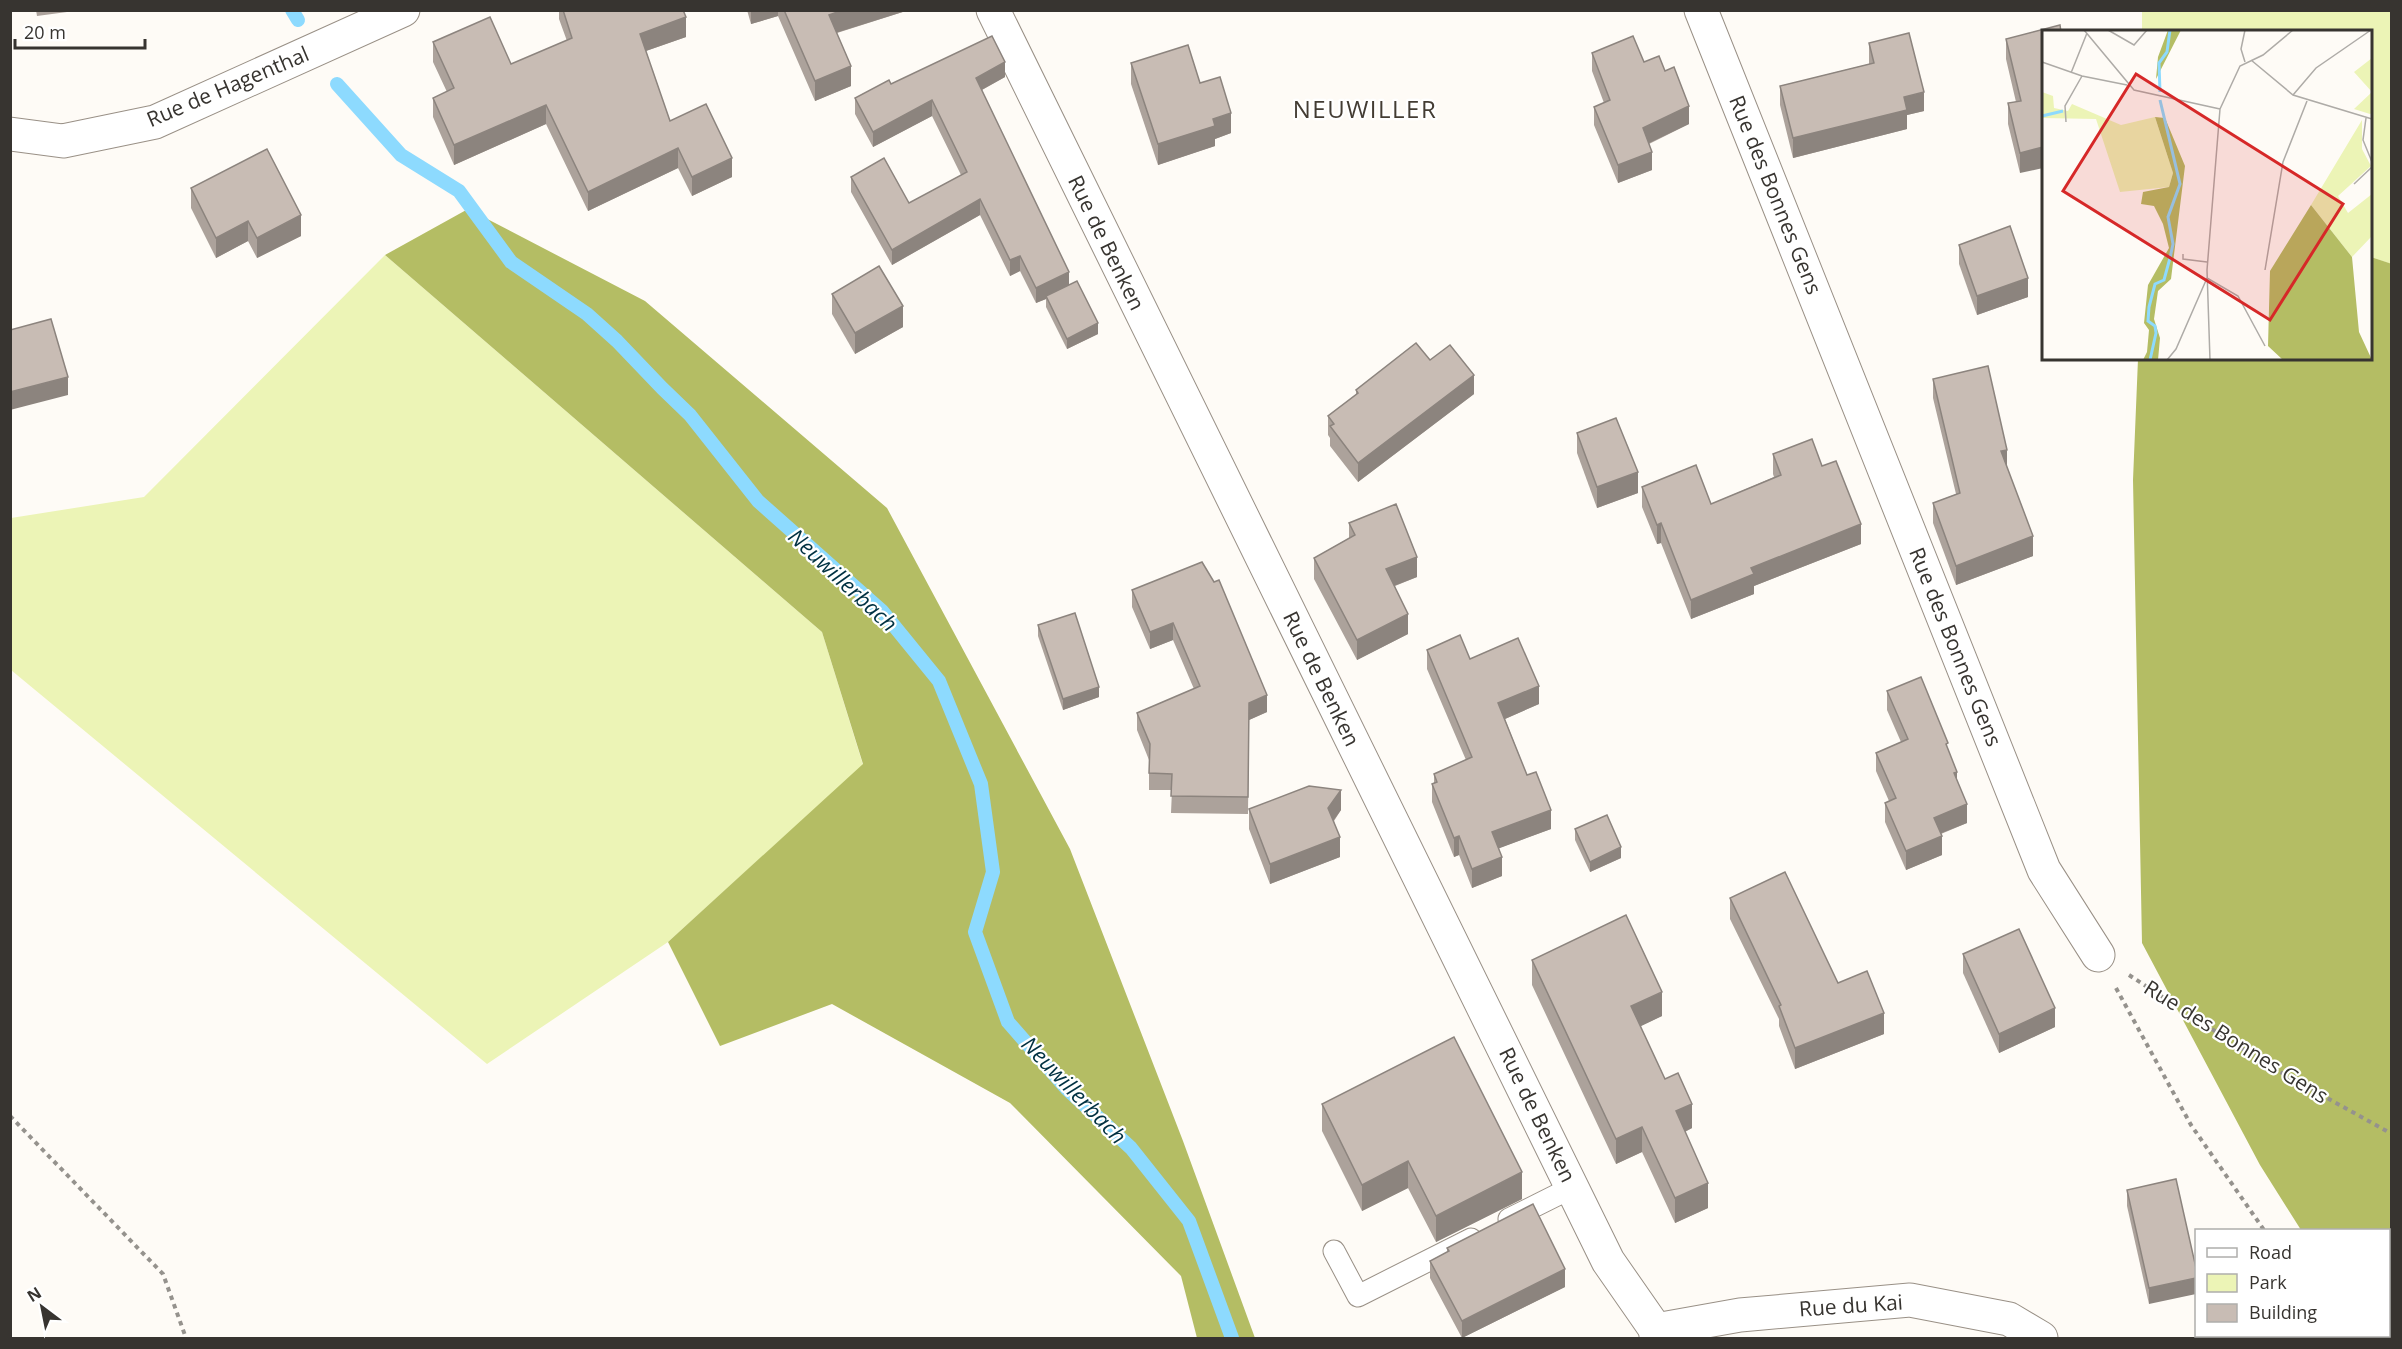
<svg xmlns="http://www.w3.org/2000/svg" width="2402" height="1349" font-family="'Open Sans',sans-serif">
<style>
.green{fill:#ecf4b6}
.forest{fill:#b4bd64}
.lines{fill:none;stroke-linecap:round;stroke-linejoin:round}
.stream{stroke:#8ddafe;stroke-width:14}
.service-casing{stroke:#999086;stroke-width:23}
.minor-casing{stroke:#999086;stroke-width:35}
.tertiary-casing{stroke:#999086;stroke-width:35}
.path{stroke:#95928d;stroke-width:4;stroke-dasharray:4.5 4.5;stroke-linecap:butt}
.service{stroke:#fff;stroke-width:21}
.minor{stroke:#fff;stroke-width:33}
.tertiary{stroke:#fff;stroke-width:33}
.wall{fill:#aca29b}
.shaded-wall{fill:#8c847e}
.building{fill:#c8bcb4;stroke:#8c847e;stroke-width:1.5}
.labels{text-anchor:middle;stroke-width:4.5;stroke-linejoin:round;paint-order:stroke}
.street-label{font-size:21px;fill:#373430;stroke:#fff}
.water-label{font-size:22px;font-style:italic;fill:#003142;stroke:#fff}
.quarter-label{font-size:24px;letter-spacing:1.5px;fill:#433c33;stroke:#fff}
.inset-river{fill:none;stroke:#8ddafe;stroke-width:3}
.inset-road{fill:none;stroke:#aeaba7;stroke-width:1.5}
.view{fill:#d62828;fill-opacity:0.15;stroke:#d62828;stroke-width:3}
.inset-edge{fill:none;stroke:#373430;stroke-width:3}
</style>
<rect width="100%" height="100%" fill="#fefbf6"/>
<g class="green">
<path d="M 2142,11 L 2391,11 L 2391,264 L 2371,257 L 2370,32 L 2142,31 Z"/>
<path d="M 385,255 L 822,632 L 863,765 L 668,942 L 487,1064 L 11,670 L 11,518 L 144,497 Z"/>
</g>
<g class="forest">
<path d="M 468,209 L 645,301 L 887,508 L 1070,849 L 1183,1141 L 1255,1338 L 1197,1338 L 1181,1276 L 1010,1103 L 832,1004 L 720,1046 L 668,942 L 863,764 L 822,632 L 385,255 Z"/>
<path d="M 2371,257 L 2392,264 L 2391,1338 L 2369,1338 L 2367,1336 L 2388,1336 L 2388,1230 L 2301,1230 L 2260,1165 L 2142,943 L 2133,480 L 2138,359 L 2370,358 Z"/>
</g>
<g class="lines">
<g class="stream">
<path d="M 292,10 L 298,20"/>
<path d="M 337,84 L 401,155 L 459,191 L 511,262 L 587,314 L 617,341 L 662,388 L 690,415 L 758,501 L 882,611 L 939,681 L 981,784 L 993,872 L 975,932 L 1008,1022 L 1066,1088 L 1131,1148 L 1189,1221 L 1232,1338"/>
</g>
<defs>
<g id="service">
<path d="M 1509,1219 L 1573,1187"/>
<path d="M 1334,1251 L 1358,1296 L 1471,1239"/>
</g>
<g id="minor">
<path d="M 1701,10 L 2044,870 L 2098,955"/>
<path d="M 1656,1338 L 1656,1330 L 1740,1315 L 1910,1300 L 2009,1319 L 2041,1338"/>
</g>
<g id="tertiary">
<path d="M 993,10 L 1608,1261 L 1656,1330 L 1665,1338"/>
<path d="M 10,134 L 63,141 L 155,122 L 403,10"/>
</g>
</defs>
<use href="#service" class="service-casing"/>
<use href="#minor" class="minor-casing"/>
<use href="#tertiary" class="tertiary-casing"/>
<g class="path">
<path d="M 2129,975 L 2264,1063 L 2392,1134"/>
<path d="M 2116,988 L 2191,1125 L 2264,1230"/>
<path d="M 10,1116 L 163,1274 L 186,1338"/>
<path d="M 2336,1336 L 2338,1338"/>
</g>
<use href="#service" class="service"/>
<use href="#minor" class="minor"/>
<use href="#tertiary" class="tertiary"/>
</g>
<g class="wall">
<path d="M 36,10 L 82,10 L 37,16 Z"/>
<path d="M 559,10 L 683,10 L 686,37 L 646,51 L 670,121 L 732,177 L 692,196 L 678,168 L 588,211 L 546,124 L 454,165 L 433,117 L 433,98 L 447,92 L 433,62 L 433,42 L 511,64 L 567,41 L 559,19 Z"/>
<path d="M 747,10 L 909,10 L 837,33 L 851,86 L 815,101 L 778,16 L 751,24 Z"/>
<path d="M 2061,32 L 2020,173 L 2008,124 L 2008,103 L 2016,102 L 2006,59 L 2006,39 Z"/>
<path d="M 1869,43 L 1924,111 L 1907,115 L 1907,129 L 1793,158 L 1780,105 L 1780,86 L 1869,64 Z"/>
<path d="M 1592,53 L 1644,62 L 1665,71 L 1689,124 L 1649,144 L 1652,170 L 1618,183 L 1594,125 L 1594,107 L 1604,103 L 1592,71 Z"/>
<path d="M 1131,63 L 1200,83 L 1231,133 L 1215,139 L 1215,146 L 1158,165 L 1131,84 Z"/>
<path d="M 1005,77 L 982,90 L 1069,285 L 1098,334 L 1067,349 L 1046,307 L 1046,299 L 1036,303 L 1020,271 L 1010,276 L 980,215 L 892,265 L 851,192 L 851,177 L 909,203 L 961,175 L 932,116 L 873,147 L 855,114 L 855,98 L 891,84 Z"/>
<path d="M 191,188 L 301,236 L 257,258 L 248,241 L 216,258 L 191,208 Z"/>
<path d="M 1959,245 L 2028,297 L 1977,315 L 1959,264 Z"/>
<path d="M 832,294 L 903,327 L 855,354 L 832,314 Z"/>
<path d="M 1430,360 L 1474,394 L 1358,482 L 1330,446 L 1330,438 L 1328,435 L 1328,416 L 1356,395 L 1356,390 Z"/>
<path d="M 1933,379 L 2007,468 L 2033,556 L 1956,585 L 1933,523 L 1933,503 L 1956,494 L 1933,398 Z"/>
<path d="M 1577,433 L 1638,493 L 1597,508 L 1577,453 Z"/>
<path d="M 1773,454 L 1822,466 L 1861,544 L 1754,586 L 1754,594 L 1691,619 L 1661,543 L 1657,544 L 1642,507 L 1642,487 L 1711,504 L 1774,477 L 1773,474 Z"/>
<path d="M 1349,523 L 1417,577 L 1395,586 L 1408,634 L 1357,660 L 1314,579 L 1314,558 L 1349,538 Z"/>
<path d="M 1202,562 L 1267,712 L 1249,720 L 1248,814 L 1171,813 L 1172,790 L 1149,790 L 1149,760 L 1137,730 L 1137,713 L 1194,689 L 1173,640 L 1150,649 L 1132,607 L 1132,590 Z"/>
<path d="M 1038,625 L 1099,697 L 1063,710 L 1038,636 Z"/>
<path d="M 1427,650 L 1470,659 L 1539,704 L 1505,719 L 1527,775 L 1551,829 L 1499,848 L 1502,876 L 1472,888 L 1459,855 L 1454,857 L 1432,802 L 1432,784 L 1434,783 L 1434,774 L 1466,760 L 1427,669 Z"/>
<path d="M 1887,691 L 1948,750 L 1957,782 L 1967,823 L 1941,834 L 1942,855 L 1906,870 L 1885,822 L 1885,803 L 1889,801 L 1876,771 L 1876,753 L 1901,742 L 1887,710 Z"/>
<path d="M 1249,809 L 1341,810 L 1334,821 L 1340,857 L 1270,884 L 1249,829 Z"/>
<path d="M 1575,829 L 1621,858 L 1590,872 L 1575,840 Z"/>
<path d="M 1730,898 L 1838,983 L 1884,1034 L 1795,1069 L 1779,1026 L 1779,1019 L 1730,919 Z"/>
<path d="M 1963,954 L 2055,1027 L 1999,1053 L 1963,973 Z"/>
<path d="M 1532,960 L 1662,1016 L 1640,1026 L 1665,1079 L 1692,1128 L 1685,1132 L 1708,1208 L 1675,1223 L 1642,1152 L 1616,1164 L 1532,985 Z"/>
<path d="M 1322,1104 L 1522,1199 L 1436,1242 L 1408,1188 L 1362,1211 L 1322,1131 Z"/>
<path d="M 2176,1179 L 2149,1304 L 2127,1206 L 2127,1190 Z"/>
<path d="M 1447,1248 L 1565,1287 L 1462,1338 L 1430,1278 L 1430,1261 L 1447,1252 Z"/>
</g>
<g class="shaded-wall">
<path d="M 751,10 L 778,10 L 778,16 L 751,24 Z"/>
<path d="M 843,10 L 909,10 L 829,35 L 829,15 Z"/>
<path d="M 686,17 L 686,37 L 640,53 L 640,34 Z"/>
<path d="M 1005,62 L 1005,77 L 976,93 L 976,78 Z"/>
<path d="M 851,66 L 851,86 L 815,101 L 815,81 Z"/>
<path d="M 1924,92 L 1924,111 L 1907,115 L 1907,129 L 1793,158 L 1793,138 L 1904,97 Z"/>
<path d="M 932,100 L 932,116 L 873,147 L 873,132 Z"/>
<path d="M 546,105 L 546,124 L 454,165 L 454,145 Z"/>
<path d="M 1689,106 L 1689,124 L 1643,146 L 1643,128 Z"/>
<path d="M 1231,113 L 1231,133 L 1215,139 L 1215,146 L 1158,165 L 1158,144 L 1213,119 Z"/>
<path d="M 2043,147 L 2043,168 L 2020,173 L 2020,153 Z"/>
<path d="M 678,148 L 678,168 L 588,211 L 588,192 Z"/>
<path d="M 1652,152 L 1652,170 L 1618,183 L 1618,165 Z"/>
<path d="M 732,158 L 732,177 L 692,196 L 692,177 Z"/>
<path d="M 980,199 L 980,215 L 892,265 L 892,250 Z"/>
<path d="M 301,215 L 301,236 L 257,258 L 257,238 Z"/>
<path d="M 248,221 L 248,241 L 216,258 L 216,238 Z"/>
<path d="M 1020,256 L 1020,271 L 1010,276 L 1010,260 Z"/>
<path d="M 1069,272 L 1069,288 L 1046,296 L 1046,299 L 1036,303 L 1036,288 Z"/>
<path d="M 2028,278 L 2028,297 L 1977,315 L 1977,296 Z"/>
<path d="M 903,306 L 903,327 L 855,354 L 855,333 Z"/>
<path d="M 1098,323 L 1098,334 L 1067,349 L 1067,339 Z"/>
<path d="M 1474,375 L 1474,394 L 1358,482 L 1358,463 Z"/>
<path d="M 68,377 L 68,395 L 10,410 L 10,392 Z"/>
<path d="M 2007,450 L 2007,469 L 2001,451 Z"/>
<path d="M 1638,472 L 1638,493 L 1597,508 L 1597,487 Z"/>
<path d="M 1661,523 L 1661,543 L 1657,544 L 1657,525 Z"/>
<path d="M 1861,524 L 1861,544 L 1754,586 L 1754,594 L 1691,619 L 1691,600 L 1751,568 Z"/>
<path d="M 2033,536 L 2033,556 L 1956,585 L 1956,566 Z"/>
<path d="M 1417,557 L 1417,577 L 1386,589 L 1386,569 Z"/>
<path d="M 1408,614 L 1408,634 L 1357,660 L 1357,640 Z"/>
<path d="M 1173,623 L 1173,640 L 1150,649 L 1150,632 Z"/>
<path d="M 1539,686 L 1539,704 L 1498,722 L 1498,703 Z"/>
<path d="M 1099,687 L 1099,697 L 1063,710 L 1063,699 Z"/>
<path d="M 1267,695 L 1267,712 L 1249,720 L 1248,814 L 1249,703 Z"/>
<path d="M 1957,772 L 1957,791 L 1954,773 Z"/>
<path d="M 1341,790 L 1341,810 L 1328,828 L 1328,808 Z"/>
<path d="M 1967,804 L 1967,823 L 1934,836 L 1934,818 Z"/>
<path d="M 1551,810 L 1551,829 L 1492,851 L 1492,832 Z"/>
<path d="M 1459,836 L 1459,855 L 1454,857 L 1454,838 Z"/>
<path d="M 1942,836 L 1942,855 L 1906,870 L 1906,851 Z"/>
<path d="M 1340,837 L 1340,857 L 1270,884 L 1270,864 Z"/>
<path d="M 1621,847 L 1621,858 L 1590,872 L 1590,862 Z"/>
<path d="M 1502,857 L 1502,876 L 1472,888 L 1472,869 Z"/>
<path d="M 1662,992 L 1662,1016 L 1631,1031 L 1631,1006 Z"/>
<path d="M 2055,1008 L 2055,1027 L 1999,1053 L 1999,1034 Z"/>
<path d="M 1884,1013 L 1884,1034 L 1795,1069 L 1795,1048 Z"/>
<path d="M 1692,1104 L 1692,1128 L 1676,1136 L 1676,1111 Z"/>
<path d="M 1642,1127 L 1642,1152 L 1616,1164 L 1616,1139 Z"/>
<path d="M 1408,1161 L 1408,1188 L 1362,1211 L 1362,1185 Z"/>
<path d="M 1522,1172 L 1522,1199 L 1436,1242 L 1436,1216 Z"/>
<path d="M 1708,1183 L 1708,1208 L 1675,1223 L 1675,1198 Z"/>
<path d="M 1565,1269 L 1565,1287 L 1462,1338 L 1462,1321 Z"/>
<path d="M 2196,1278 L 2196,1294 L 2149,1304 L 2149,1288 Z"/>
</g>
<g class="building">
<path d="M 563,10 L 683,10 L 686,17 L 640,34 L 670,121 L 706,104 L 732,158 L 692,177 L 678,148 L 588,192 L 546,105 L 454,145 L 433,98 L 454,88 L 433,42 L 490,17 L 511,64 L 572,38 Z"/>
<path d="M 784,10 L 843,10 L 829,15 L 851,66 L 815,81 Z"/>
<path d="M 2060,25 L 2061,32 L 2043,32 L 2043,147 L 2020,153 L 2008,103 L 2021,101 L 2006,39 Z"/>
<path d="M 1909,33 L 1924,92 L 1904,97 L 1907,110 L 1793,138 L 1780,86 L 1874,63 L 1869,43 Z"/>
<path d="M 992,36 L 1005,62 L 976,78 L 1069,272 L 1036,288 L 1020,256 L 1010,260 L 980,199 L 892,250 L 851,177 L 884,158 L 909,203 L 967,172 L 932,100 L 873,132 L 855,98 L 889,80 L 891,84 Z"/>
<path d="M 1633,36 L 1644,62 L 1659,56 L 1665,71 L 1674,67 L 1689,106 L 1643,128 L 1652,152 L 1618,165 L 1594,107 L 1610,100 L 1592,53 Z"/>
<path d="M 1188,45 L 1200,83 L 1220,77 L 1231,113 L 1213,119 L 1215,126 L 1158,144 L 1131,63 Z"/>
<path d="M 267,149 L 301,215 L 257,238 L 248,221 L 216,238 L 191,188 Z"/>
<path d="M 2010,226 L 2028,278 L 1977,296 L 1959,245 Z"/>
<path d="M 879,266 L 903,306 L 855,333 L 832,294 Z"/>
<path d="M 1077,281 L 1098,323 L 1067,339 L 1046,296 Z"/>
<path d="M 51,319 L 68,377 L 10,392 L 10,330 Z"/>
<path d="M 1416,343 L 1430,360 L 1450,345 L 1474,375 L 1358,463 L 1330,426 L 1334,424 L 1328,416 L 1358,393 L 1356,390 Z"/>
<path d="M 1988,366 L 2007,450 L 2001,451 L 2033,536 L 1956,566 L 1933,503 L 1960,493 L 1933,379 Z"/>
<path d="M 1616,418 L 1638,472 L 1597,487 L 1577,433 Z"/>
<path d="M 1812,439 L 1822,466 L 1836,461 L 1861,524 L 1751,568 L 1754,574 L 1691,600 L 1661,523 L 1657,525 L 1642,487 L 1696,465 L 1711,504 L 1781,475 L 1773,454 Z"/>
<path d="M 1396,504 L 1417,557 L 1386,569 L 1408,614 L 1357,640 L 1314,558 L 1355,535 L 1349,523 Z"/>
<path d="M 1202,562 L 1214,582 L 1219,580 L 1267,695 L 1249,703 L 1248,797 L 1171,796 L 1172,774 L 1149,773 L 1150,744 L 1137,713 L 1200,686 L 1173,623 L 1150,632 L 1132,590 Z"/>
<path d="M 1075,613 L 1099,687 L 1063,699 L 1038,625 Z"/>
<path d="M 1460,635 L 1470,659 L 1518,638 L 1539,686 L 1498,703 L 1527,775 L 1536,772 L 1551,810 L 1492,832 L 1502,857 L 1472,869 L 1459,836 L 1454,838 L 1432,784 L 1437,782 L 1434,774 L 1472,757 L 1427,650 Z"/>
<path d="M 1921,677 L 1948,743 L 1946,744 L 1957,772 L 1954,773 L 1967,804 L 1934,818 L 1942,836 L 1906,851 L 1885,803 L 1896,798 L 1876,753 L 1908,739 L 1887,691 Z"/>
<path d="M 1309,786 L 1341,790 L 1328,808 L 1340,837 L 1270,864 L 1249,809 Z"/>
<path d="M 1607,815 L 1621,847 L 1590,862 L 1575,829 Z"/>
<path d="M 1785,872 L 1838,983 L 1867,971 L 1884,1013 L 1795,1048 L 1779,1006 L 1781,1005 L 1730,898 Z"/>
<path d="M 1626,915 L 1662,992 L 1631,1006 L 1665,1079 L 1678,1073 L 1692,1104 L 1676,1111 L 1708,1183 L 1675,1198 L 1642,1127 L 1616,1139 L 1532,960 Z"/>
<path d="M 2019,929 L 2055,1008 L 1999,1034 L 1963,954 Z"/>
<path d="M 1454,1037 L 1522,1172 L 1436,1216 L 1408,1161 L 1362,1185 L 1322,1104 Z"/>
<path d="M 2176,1179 L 2196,1268 L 2196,1278 L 2149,1288 L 2127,1190 Z"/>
<path d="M 1533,1204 L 1565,1269 L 1462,1321 L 1430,1261 L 1449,1251 L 1447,1248 Z"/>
<path d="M 2282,1335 L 2299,1335 L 2301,1338 L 2278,1338 Z"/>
</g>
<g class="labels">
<g class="street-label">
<text transform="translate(228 87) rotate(-23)" y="7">Rue de Hagenthal</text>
<text transform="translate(1775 195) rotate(68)" y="7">Rue des Bonnes Gens</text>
<text transform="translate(1106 243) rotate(64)" y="7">Rue de Benken</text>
<text transform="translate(1955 647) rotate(68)" y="7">Rue des Bonnes Gens</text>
<text transform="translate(1321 679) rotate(64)" y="7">Rue de Benken</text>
<text transform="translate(2236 1042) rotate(32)" y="7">Rue des Bonnes Gens</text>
<text transform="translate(1537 1115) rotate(64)" y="7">Rue de Benken</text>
<text transform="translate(1851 1306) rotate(-4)" y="7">Rue du Kai</text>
</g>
<g class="water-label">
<text transform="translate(843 580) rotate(43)" y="8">Neuwillerbach</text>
<text transform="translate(1074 1090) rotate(46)" y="8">Neuwillerbach</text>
</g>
<g class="quarter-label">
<text x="1365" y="118">NEUWILLER</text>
</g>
</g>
<g transform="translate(2042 30)">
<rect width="330" height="330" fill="#fefbf6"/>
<path d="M 330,28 L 330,83 L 328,84 L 312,79 L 330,62 L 312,42 ZM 0,62 L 11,66 L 12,78 L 26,81 L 30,74 L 79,95 L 113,87 L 131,143 L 127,157 L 78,162 L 54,89 L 0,88 ZM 320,90 L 320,119 L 329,136 L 296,166 L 306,183 L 330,164 L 330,206 L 310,227 L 269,175 Z" fill="#ecf4b6"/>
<path d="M 126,0 L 139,0 L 114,49 L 116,27 ZM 113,87 L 123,88 L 143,136 L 129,249 L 116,261 L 112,289 L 118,308 L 116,330 L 101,330 L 105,322 L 107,300 L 102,293 L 106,255 L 127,218 L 121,194 L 112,176 L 99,174 L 101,162 L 127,157 L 131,143 ZM 269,175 L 310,227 L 317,302 L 330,330 L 241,330 L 226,316 L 228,241 Z" fill="#b4bd64"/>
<path class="inset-river" d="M 118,62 L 117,33 L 125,22 L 128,0M 0,86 L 21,81M 108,330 L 114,303 L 113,296 L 106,291 L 107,277 L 113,254 L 122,250 L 128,228 L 131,214 L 126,187 L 138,154 L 118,70"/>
<path class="inset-road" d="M 42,0 L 92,60 L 178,79M 66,0 L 92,15 L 105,0M 203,0 L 199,19 L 203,32M 209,30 L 251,65 L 330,89M 0,32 L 40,46 L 85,55M 29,43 L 45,3M 251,65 L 274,38 L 329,0M 178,79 L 198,36 L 221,25 L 251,0M 324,88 L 321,110 L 330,132M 24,92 L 23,76 L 40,46M 312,154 L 330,137M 141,224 L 141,229 L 165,232M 223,240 L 241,132 L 265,71M 165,248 L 196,266 L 223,316M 125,330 L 134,319 L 165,248M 168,330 L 165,240 L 178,79"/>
<path class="view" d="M 94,44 L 301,174 L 228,290 L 21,161 Z"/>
<rect width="330" height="330" class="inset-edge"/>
</g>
<rect width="2402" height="1349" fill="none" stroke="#373430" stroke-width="24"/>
<rect x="2195" y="1229" width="195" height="108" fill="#ffffff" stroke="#afaeac" stroke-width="1.5"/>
<rect x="2207" y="1248" width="30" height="9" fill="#ffffff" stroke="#afaeac" stroke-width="1.5"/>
<text x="2249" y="1259" font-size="18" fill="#373430">Road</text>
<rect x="2207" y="1274" width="30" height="18" fill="#ecf4b6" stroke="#afaeac" stroke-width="1.5"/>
<text x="2249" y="1289" font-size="18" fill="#373430">Park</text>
<rect x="2207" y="1304" width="30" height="18" fill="#c8bcb4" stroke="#afaeac" stroke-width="1.5"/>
<text x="2249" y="1319" font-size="18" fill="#373430">Building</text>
<g transform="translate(42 1307) rotate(328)" stroke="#ffffff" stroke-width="4.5" paint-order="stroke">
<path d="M0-4.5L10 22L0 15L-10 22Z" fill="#373430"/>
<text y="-9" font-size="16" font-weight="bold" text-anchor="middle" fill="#373430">N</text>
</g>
<path d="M15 39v9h130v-9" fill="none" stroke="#373430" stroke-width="3"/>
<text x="24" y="39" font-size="18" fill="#373430" stroke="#ffffff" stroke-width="4.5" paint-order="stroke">20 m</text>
</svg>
